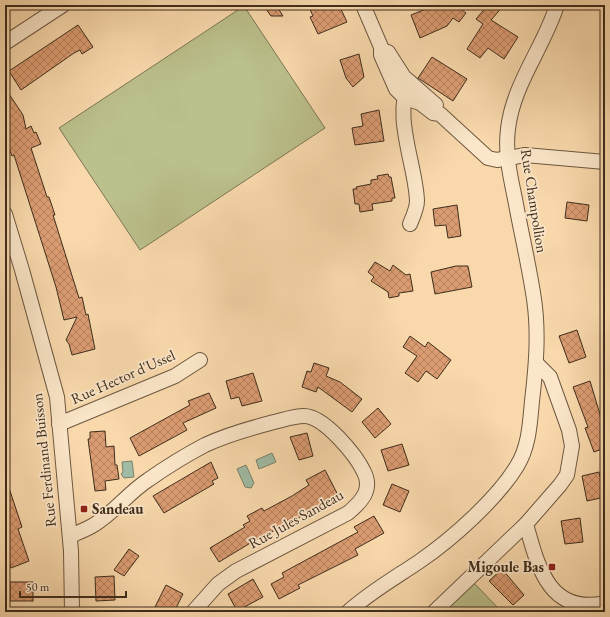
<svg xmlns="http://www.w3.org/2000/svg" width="610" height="617" font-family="'EB Garamond',serif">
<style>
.green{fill:#bbc08c;stroke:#7c7654}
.water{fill:#9fbba4;stroke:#78826e}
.building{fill:url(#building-cross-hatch);stroke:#3e2d1c}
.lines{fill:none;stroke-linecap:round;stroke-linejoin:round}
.minor-casing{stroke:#6d5840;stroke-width:16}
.minor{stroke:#fbe6c9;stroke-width:14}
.poi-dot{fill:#8f2418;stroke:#fbe6c9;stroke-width:1.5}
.labels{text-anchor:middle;stroke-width:3.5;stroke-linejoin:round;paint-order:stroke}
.street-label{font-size:15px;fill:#3e2d1c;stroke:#fbe6c9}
.poi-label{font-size:15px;font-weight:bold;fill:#3e2d1c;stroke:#fbe6c9;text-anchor:start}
</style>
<defs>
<pattern id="building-cross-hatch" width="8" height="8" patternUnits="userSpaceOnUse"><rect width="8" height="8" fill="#dc9c72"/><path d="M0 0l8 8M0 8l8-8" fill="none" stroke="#b4805d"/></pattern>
</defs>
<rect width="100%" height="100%" fill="#f9d9ac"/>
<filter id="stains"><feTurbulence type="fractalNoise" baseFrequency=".005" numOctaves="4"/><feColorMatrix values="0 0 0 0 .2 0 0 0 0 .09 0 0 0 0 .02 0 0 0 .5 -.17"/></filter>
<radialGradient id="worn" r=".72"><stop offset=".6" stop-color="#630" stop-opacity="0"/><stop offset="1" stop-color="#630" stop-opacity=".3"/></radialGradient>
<g class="green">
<path d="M 244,6 L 325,128 L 140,250 L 59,128 Z"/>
<path d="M 473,582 L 502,612 L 443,612 Z"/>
</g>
<g class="water">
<path d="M 272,453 L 276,462 L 259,469 L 256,460 Z"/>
<path d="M 132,461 L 134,477 L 124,478 L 121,474 L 123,472 L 122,462 Z"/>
<path d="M 246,465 L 254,483 L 251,488 L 245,487 L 237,469 Z"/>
</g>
<g class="building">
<path d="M 271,5 L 276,5 L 283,16 L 271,16 L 266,9 Z"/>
<path d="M 308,5 L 339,5 L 347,22 L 318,34 L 310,17 L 313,16 Z"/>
<path d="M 436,5 L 461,5 L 459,8 L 466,13 L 459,22 L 453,18 L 447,26 L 420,38 L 411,15 Z"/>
<path d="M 488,5 L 504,5 L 491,20 L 518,37 L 504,59 L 488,48 L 480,58 L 467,49 L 483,24 L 476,19 Z"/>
<path d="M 78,25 L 93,47 L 82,54 L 80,50 L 74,53 L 21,90 L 9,71 Z"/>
<path d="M 359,54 L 364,77 L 353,87 L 346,78 L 340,60 Z"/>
<path d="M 432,57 L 467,79 L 453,101 L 418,78 Z"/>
<path d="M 5,88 L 23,115 L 26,129 L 31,126 L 34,133 L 36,132 L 41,144 L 31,148 L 47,197 L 49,197 L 55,215 L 53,215 L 79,298 L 82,297 L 86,315 L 88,314 L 95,349 L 72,355 L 69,344 L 66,340 L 77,317 L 64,320 L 56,287 L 14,155 L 12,156 L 5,138 Z"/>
<path d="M 379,110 L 384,141 L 355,145 L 352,128 L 363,126 L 361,114 Z"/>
<path d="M 388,174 L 389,177 L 391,177 L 395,198 L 392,198 L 392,201 L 372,204 L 373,210 L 360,212 L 359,204 L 355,204 L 353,189 L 357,189 L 356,187 L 371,184 L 371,180 L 378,179 L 377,176 Z"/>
<path d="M 567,202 L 589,205 L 587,221 L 565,218 Z"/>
<path d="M 457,205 L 461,236 L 448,238 L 446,225 L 435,226 L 433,209 Z"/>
<path d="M 375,262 L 390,271 L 393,265 L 406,275 L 410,274 L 413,291 L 399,293 L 399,296 L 389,298 L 388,292 L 371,281 L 374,277 L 368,272 Z"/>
<path d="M 456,266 L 468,266 L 472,287 L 435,294 L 431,272 Z"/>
<path d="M 577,330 L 586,357 L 569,363 L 559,336 Z"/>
<path d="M 410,336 L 425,347 L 428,342 L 451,360 L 437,379 L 426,371 L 418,382 L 405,373 L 417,356 L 403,347 Z"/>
<path d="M 314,363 L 329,368 L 326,376 L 340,382 L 362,399 L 352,412 L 318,387 L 316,392 L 302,387 L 307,371 L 311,372 Z"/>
<path d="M 253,373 L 262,401 L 242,406 L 239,397 L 231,399 L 226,381 Z"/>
<path d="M 590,381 L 605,431 L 605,448 L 594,452 L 585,428 L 588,427 L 573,387 Z"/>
<path d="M 209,393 L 216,408 L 183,423 L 187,430 L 139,456 L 130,438 L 190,405 L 188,401 Z"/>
<path d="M 378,408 L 391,424 L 375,438 L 362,422 Z"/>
<path d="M 105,431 L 106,447 L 114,446 L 115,465 L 117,465 L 119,479 L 105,481 L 106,490 L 95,491 L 88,439 L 90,439 L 90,432 Z"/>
<path d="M 307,433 L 313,456 L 299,460 L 290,437 Z"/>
<path d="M 402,444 L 409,465 L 388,471 L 381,450 Z"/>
<path d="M 211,462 L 218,478 L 212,481 L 214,484 L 164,513 L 153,496 Z"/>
<path d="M 325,470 L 339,497 L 252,542 L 219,562 L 210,548 L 245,527 L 243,525 L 250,521 L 247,516 L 262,508 L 264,511 L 292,496 L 309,485 L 306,480 Z"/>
<path d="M 599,472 L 605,497 L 587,501 L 582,476 Z"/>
<path d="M 7,482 L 22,527 L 18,529 L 29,561 L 11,568 L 5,550 L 5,483 Z"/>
<path d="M 392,484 L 409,491 L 400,512 L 383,505 Z"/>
<path d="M 374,516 L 384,533 L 355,549 L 358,555 L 298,585 L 300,588 L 279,599 L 271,584 L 284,577 L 282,573 L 358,532 L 354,527 Z"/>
<path d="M 580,518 L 583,542 L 565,544 L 561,521 Z"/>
<path d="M 129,549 L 139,556 L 124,576 L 114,570 Z"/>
<path d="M 502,569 L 524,595 L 513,605 L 489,581 Z"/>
<path d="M 114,576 L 115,600 L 96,601 L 95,577 Z"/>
<path d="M 253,579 L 263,597 L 237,611 L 228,594 Z"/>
<rect x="10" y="582" width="23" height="19"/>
<path d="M 166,585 L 183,594 L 174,612 L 166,612 L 155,607 Z"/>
</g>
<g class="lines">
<defs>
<g id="minor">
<path d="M 363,5 L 381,47 L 381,55 L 396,89 L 405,98 L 420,103 L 433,113 L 440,114 L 488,158 L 497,160 L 525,155 L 605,162"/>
<path d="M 5,43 L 63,5"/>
<path d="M 388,52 L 404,77 L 436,105"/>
<path d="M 410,82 C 392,114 416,166 417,201 C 417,208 413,217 410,224"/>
<path d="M 5,214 L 22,270 L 57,397 L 71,551 L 72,612"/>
<path d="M 59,424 L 175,376 L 200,360"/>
<path d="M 526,524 C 538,567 549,615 605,603"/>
<path d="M 70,536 C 77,533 85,530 92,526 C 113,514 128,493 148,480 C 165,468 186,455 205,445 C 226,435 251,428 274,422 C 283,420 294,416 304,416 C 324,416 356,455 364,472 C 373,490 361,502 348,513 L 236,571 L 218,584 L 193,612"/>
<path d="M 348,612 C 370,592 395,578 420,561 C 452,539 497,499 517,466 C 529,447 530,423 532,401 C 536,367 539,333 534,299 C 529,265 521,232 515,199 C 510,175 505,153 508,129 C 513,84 544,47 557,5"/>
<path d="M 434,612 L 526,524 L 560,485 L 567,475 L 572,446 L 569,430 L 550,377 L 536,363"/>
</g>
</defs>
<use href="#minor" class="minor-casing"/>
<use href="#minor" class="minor"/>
</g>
<g class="poi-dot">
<rect x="80" y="505" width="8" height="8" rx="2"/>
<rect x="548" y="563" width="8" height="8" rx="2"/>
</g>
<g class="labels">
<g class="street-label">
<text transform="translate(534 201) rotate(81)" y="5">Rue Champollion</text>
<text transform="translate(123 377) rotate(-24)" y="5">Rue Hector d'Ussel</text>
<text transform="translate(44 460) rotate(-96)" y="5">Rue Ferdinand Buisson</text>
<text transform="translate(296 519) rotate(-29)" y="5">Rue Jules Sandeau</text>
</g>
<g class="poi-label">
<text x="92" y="514">Sandeau</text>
<text x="544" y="572" text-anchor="end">Migoule Bas</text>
</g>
</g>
<rect width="610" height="617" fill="none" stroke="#f9d9ac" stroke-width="20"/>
<rect x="6" y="6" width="598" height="605" fill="none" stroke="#3e2d1c" stroke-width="2"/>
<rect x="10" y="10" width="590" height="597" fill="none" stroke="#3e2d1c"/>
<path d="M20 591v6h106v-6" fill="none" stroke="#3e2d1c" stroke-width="2"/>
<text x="26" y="591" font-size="12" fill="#3e2d1c" stroke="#fbe6c9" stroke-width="3" paint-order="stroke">50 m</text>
<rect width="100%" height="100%" filter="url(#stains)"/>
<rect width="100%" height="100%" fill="url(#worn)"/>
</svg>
